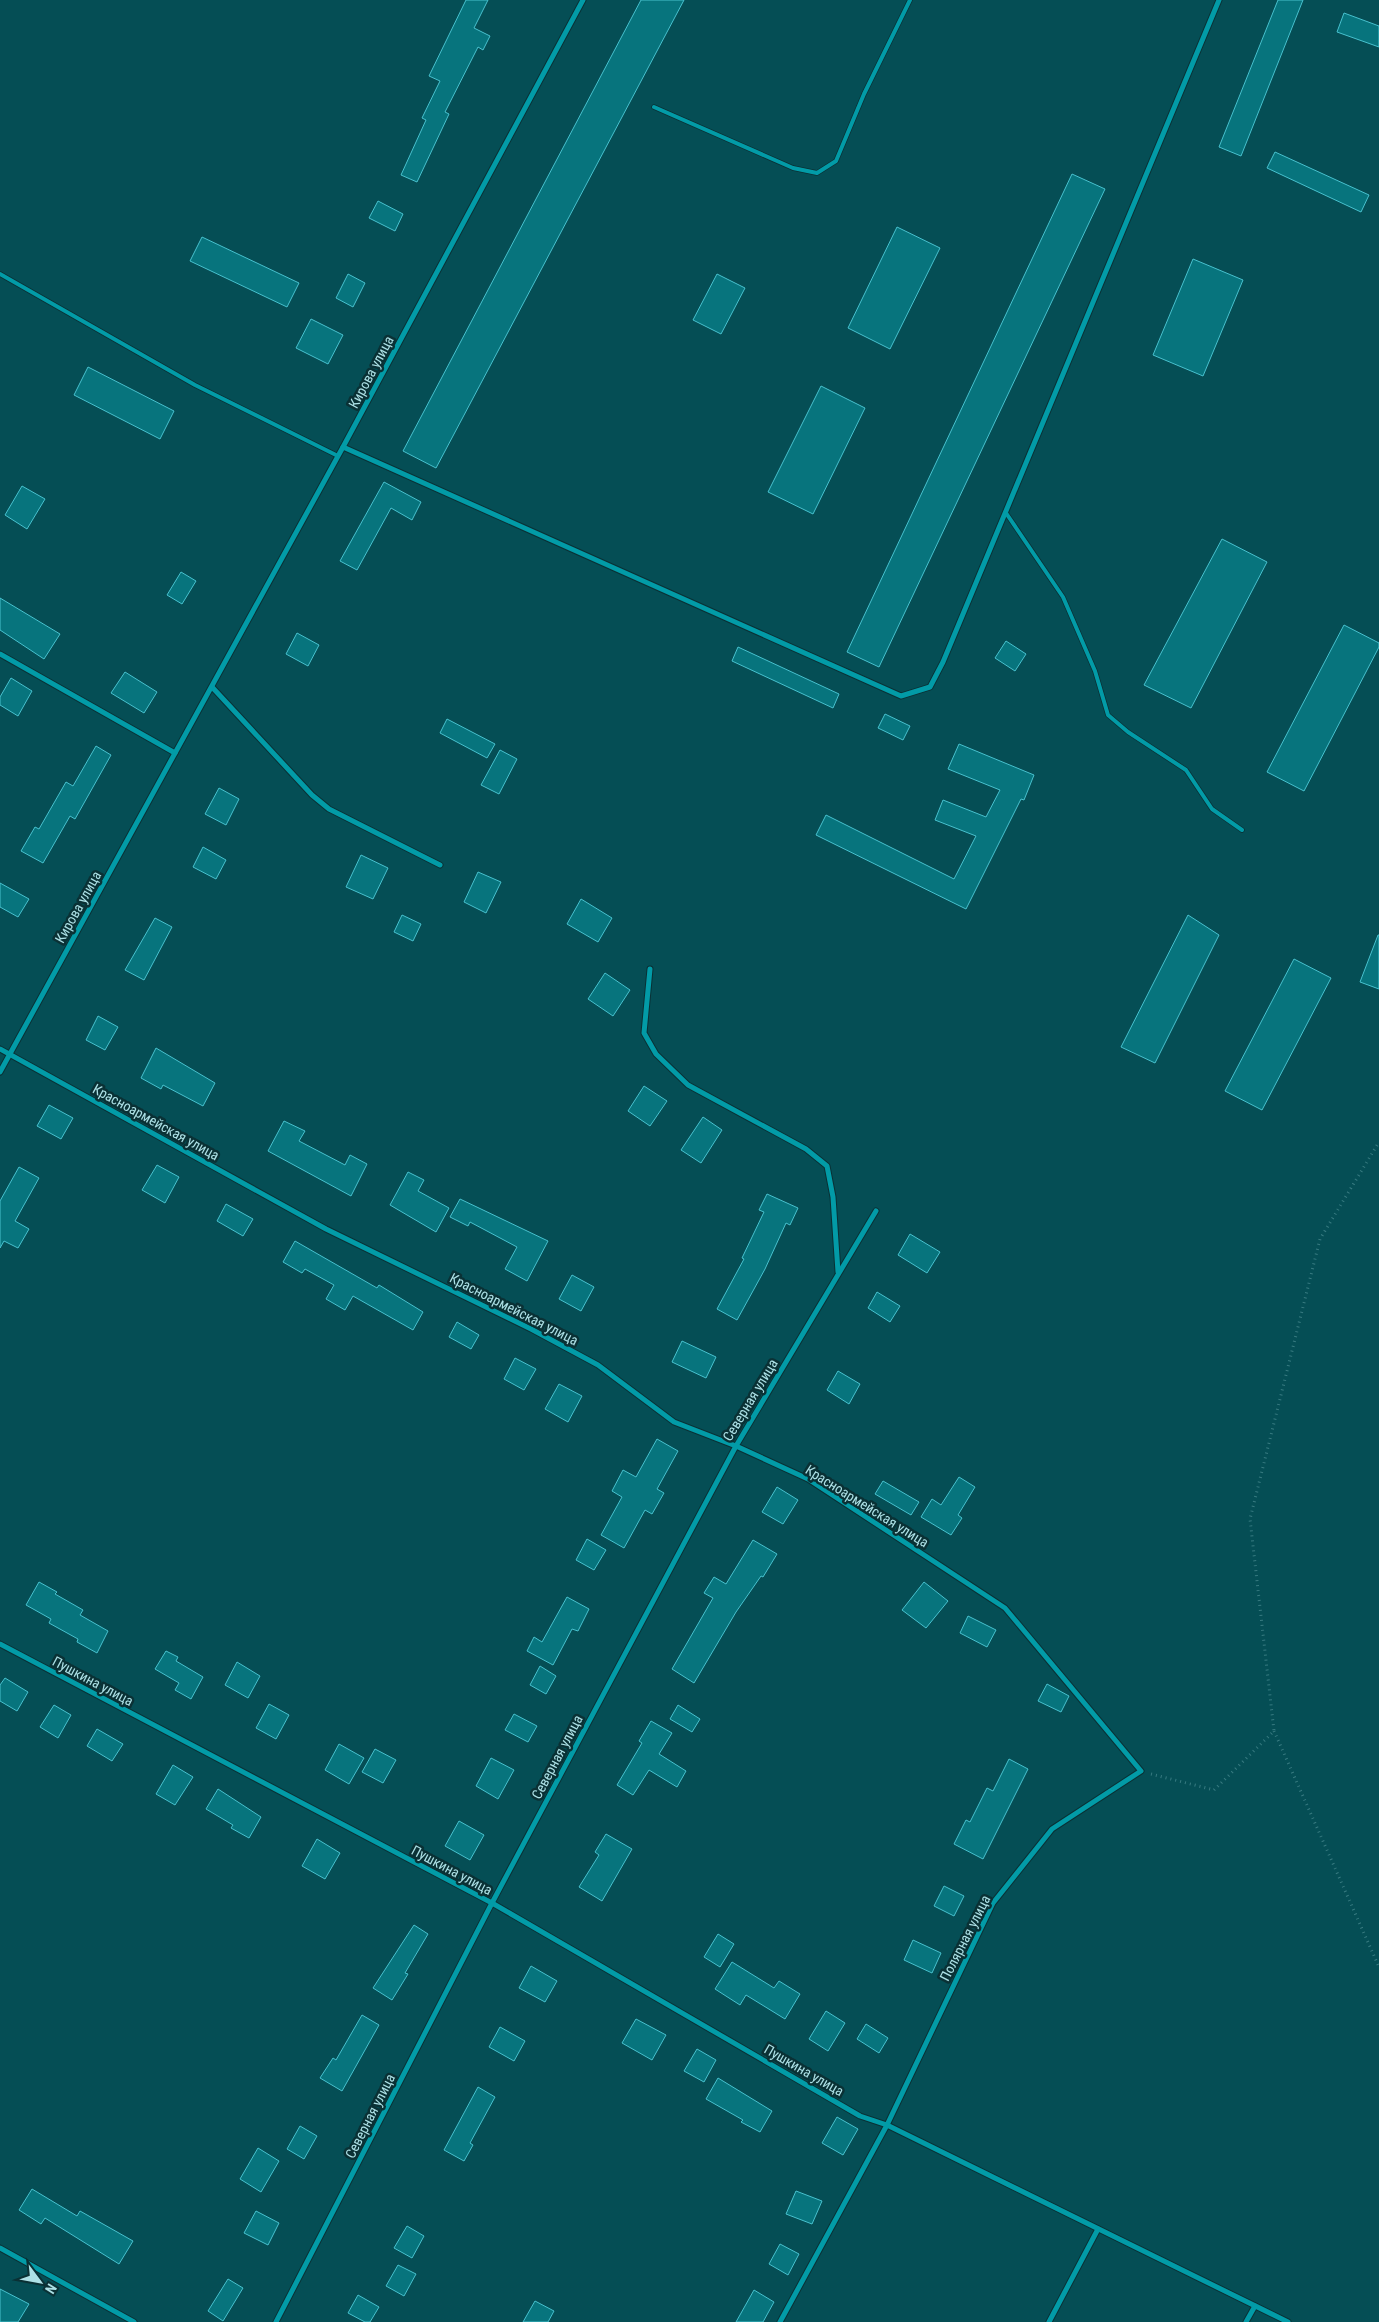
<svg xmlns="http://www.w3.org/2000/svg" width="1379" height="2322" font-family="'Roboto Condensed',sans-serif">
<style>
.building{fill:#07747d;stroke:#48c1ce}
.lines{fill:none;stroke-linecap:round;stroke-linejoin:round}
.service-casing{stroke:#0a3135;stroke-width:5.5}
.minor-casing{stroke:#0a3135;stroke-width:7}
.path{stroke:#387b81;stroke-width:3;stroke-dasharray:1 4;stroke-linecap:butt}
.service{stroke:#029ba7;stroke-width:4}
.minor{stroke:#029ba7;stroke-width:5}
.labels{text-anchor:middle;stroke-width:5;stroke-linejoin:round;paint-order:stroke}
.street-label{font-size:14px;fill:#ade1e6;stroke:#0a3135}
</style>
<rect width="100%" height="100%" fill="#054e55"/>
<g class="building">
<path d="M 466,0 L 488,0 L 474,28 L 490,36 L 483,50 L 478,47 L 445,112 L 449,114 L 417,182 L 401,175 L 426,120 L 422,118 L 440,81 L 429,76 Z"/>
<path d="M 641,0 L 684,0 L 436,468 L 403,451 Z"/>
<path d="M 1278,0 L 1303,0 L 1241,156 L 1219,147 Z"/>
<path d="M 1344,13 L 1379,26 L 1379,47 L 1337,32 Z"/>
<path d="M 1275,152 L 1369,195 L 1361,212 L 1267,168 Z"/>
<path d="M 1072,174 L 1105,189 L 879,667 L 847,652 Z"/>
<path d="M 378,201 L 403,214 L 395,231 L 369,218 Z"/>
<path d="M 897,227 L 940,248 L 890,349 L 848,328 Z"/>
<path d="M 202,237 L 299,283 L 287,307 L 190,261 Z"/>
<path d="M 1193,259 L 1243,280 L 1203,376 L 1153,355 Z"/>
<path d="M 348,274 L 365,283 L 353,307 L 336,298 Z"/>
<path d="M 717,274 L 745,288 L 721,334 L 693,320 Z"/>
<path d="M 311,319 L 343,335 L 328,364 L 296,348 Z"/>
<path d="M 88,367 L 174,411 L 160,439 L 74,395 Z"/>
<path d="M 821,386 L 865,408 L 813,514 L 768,492 Z"/>
<path d="M 384,482 L 421,502 L 412,520 L 391,508 L 357,570 L 340,561 Z"/>
<path d="M 22,486 L 45,499 L 27,529 L 5,515 Z"/>
<path d="M 1222,539 L 1267,562 L 1191,708 L 1144,685 Z"/>
<path d="M 181,572 L 196,581 L 182,604 L 167,595 Z"/>
<path d="M 0,598 L 60,634 L 44,659 L 0,630 Z"/>
<path d="M 1344,625 L 1379,643 L 1379,647 L 1304,791 L 1267,772 Z"/>
<path d="M 297,633 L 319,645 L 308,666 L 286,654 Z"/>
<path d="M 1006,641 L 1026,654 L 1015,671 L 995,658 Z"/>
<path d="M 738,647 L 839,694 L 833,708 L 732,661 Z"/>
<path d="M 125,672 L 157,692 L 144,713 L 111,693 Z"/>
<path d="M 11,678 L 32,691 L 18,716 L 0,705 L 0,697 Z"/>
<path d="M 885,714 L 910,726 L 903,740 L 878,728 Z"/>
<path d="M 447,719 L 495,744 L 487,758 L 440,733 Z"/>
<path d="M 959,744 L 1034,775 L 1024,800 L 1021,799 L 966,909 L 816,835 L 826,815 L 954,879 L 976,836 L 935,820 L 943,800 L 986,817 L 1000,790 L 948,769 Z"/>
<path d="M 96,746 L 111,755 L 75,819 L 70,816 L 43,863 L 21,851 L 35,827 L 39,829 L 66,782 L 73,786 Z"/>
<path d="M 500,750 L 517,759 L 499,794 L 481,785 Z"/>
<path d="M 219,788 L 239,799 L 226,825 L 205,814 Z"/>
<path d="M 203,847 L 226,860 L 216,879 L 193,867 Z"/>
<path d="M 361,855 L 388,868 L 373,899 L 346,887 Z"/>
<path d="M 478,872 L 501,882 L 486,913 L 464,902 Z"/>
<path d="M 0,883 L 29,899 L 18,917 L 0,907 Z"/>
<path d="M 581,899 L 612,918 L 598,942 L 567,924 Z"/>
<path d="M 402,915 L 421,924 L 413,941 L 394,932 Z"/>
<path d="M 1188,915 L 1219,935 L 1155,1063 L 1121,1047 Z"/>
<path d="M 155,918 L 172,927 L 144,980 L 125,970 Z"/>
<path d="M 1378,935 L 1379,935 L 1379,989 L 1360,982 Z"/>
<path d="M 1294,959 L 1331,978 L 1262,1110 L 1225,1091 Z"/>
<path d="M 605,973 L 630,990 L 613,1016 L 588,999 Z"/>
<path d="M 98,1016 L 118,1027 L 105,1050 L 86,1040 Z"/>
<path d="M 156,1048 L 215,1083 L 203,1106 L 163,1085 L 161,1089 L 141,1078 Z"/>
<path d="M 644,1086 L 667,1101 L 650,1126 L 628,1111 Z"/>
<path d="M 49,1105 L 73,1118 L 61,1139 L 37,1126 Z"/>
<path d="M 703,1117 L 722,1130 L 701,1163 L 681,1150 Z"/>
<path d="M 284,1121 L 305,1131 L 299,1141 L 345,1165 L 350,1155 L 367,1164 L 351,1196 L 268,1151 Z"/>
<path d="M 157,1165 L 179,1177 L 165,1203 L 142,1190 Z"/>
<path d="M 19,1167 L 39,1178 L 15,1221 L 29,1229 L 18,1248 L 4,1241 L 0,1248 L 0,1201 Z"/>
<path d="M 408,1172 L 424,1180 L 418,1191 L 449,1208 L 436,1232 L 390,1205 Z"/>
<path d="M 767,1194 L 798,1208 L 790,1225 L 786,1223 L 765,1269 L 737,1320 L 717,1309 L 744,1259 L 742,1258 L 764,1212 L 759,1210 Z"/>
<path d="M 460,1199 L 548,1241 L 527,1281 L 505,1269 L 517,1247 L 470,1222 L 468,1226 L 450,1217 Z"/>
<path d="M 226,1204 L 253,1219 L 243,1236 L 217,1221 Z"/>
<path d="M 910,1234 L 940,1252 L 927,1273 L 898,1255 Z"/>
<path d="M 295,1241 L 377,1288 L 379,1285 L 423,1312 L 413,1330 L 353,1296 L 345,1310 L 326,1299 L 334,1285 L 305,1269 L 302,1273 L 283,1262 Z"/>
<path d="M 572,1275 L 594,1287 L 581,1311 L 559,1299 Z"/>
<path d="M 877,1292 L 900,1306 L 890,1322 L 868,1308 Z"/>
<path d="M 457,1322 L 479,1335 L 471,1349 L 449,1337 Z"/>
<path d="M 682,1341 L 716,1357 L 706,1378 L 672,1362 Z"/>
<path d="M 515,1358 L 536,1369 L 524,1390 L 504,1379 Z"/>
<path d="M 838,1371 L 860,1384 L 849,1404 L 827,1390 Z"/>
<path d="M 559,1384 L 582,1396 L 568,1422 L 545,1409 Z"/>
<path d="M 657,1439 L 678,1451 L 657,1489 L 664,1493 L 652,1514 L 645,1510 L 624,1548 L 601,1535 L 622,1497 L 612,1491 L 623,1470 L 636,1477 Z"/>
<path d="M 959,1477 L 975,1487 L 958,1515 L 962,1518 L 951,1535 L 921,1517 L 932,1499 L 941,1505 Z"/>
<path d="M 883,1481 L 919,1502 L 911,1515 L 875,1494 Z"/>
<path d="M 777,1487 L 798,1500 L 783,1524 L 762,1512 Z"/>
<path d="M 587,1539 L 606,1550 L 594,1570 L 576,1560 Z"/>
<path d="M 753,1540 L 777,1554 L 763,1577 L 761,1576 L 736,1612 L 694,1683 L 672,1669 L 713,1598 L 704,1593 L 714,1577 L 726,1584 Z"/>
<path d="M 39,1582 L 57,1592 L 55,1594 L 83,1610 L 80,1615 L 108,1631 L 97,1653 L 77,1642 L 78,1639 L 49,1623 L 51,1619 L 26,1605 Z"/>
<path d="M 924,1582 L 948,1601 L 926,1628 L 902,1610 Z"/>
<path d="M 567,1597 L 589,1609 L 578,1631 L 572,1629 L 553,1665 L 527,1651 L 534,1637 L 542,1642 Z"/>
<path d="M 968,1616 L 996,1630 L 987,1647 L 960,1633 Z"/>
<path d="M 166,1651 L 178,1657 L 176,1661 L 203,1677 L 191,1699 L 175,1690 L 179,1683 L 155,1669 Z"/>
<path d="M 237,1662 L 260,1676 L 248,1698 L 225,1685 Z"/>
<path d="M 540,1666 L 556,1676 L 546,1694 L 530,1685 Z"/>
<path d="M 5,1678 L 28,1692 L 17,1711 L 0,1701 L 0,1685 Z"/>
<path d="M 1047,1684 L 1069,1696 L 1061,1712 L 1038,1701 Z"/>
<path d="M 269,1704 L 289,1715 L 276,1739 L 256,1728 Z"/>
<path d="M 54,1705 L 71,1715 L 58,1738 L 40,1727 Z"/>
<path d="M 678,1705 L 700,1719 L 692,1732 L 670,1719 Z"/>
<path d="M 514,1714 L 537,1726 L 528,1742 L 505,1730 Z"/>
<path d="M 651,1721 L 672,1733 L 659,1754 L 686,1771 L 677,1787 L 649,1770 L 633,1795 L 617,1785 L 642,1743 L 639,1741 Z"/>
<path d="M 97,1729 L 123,1744 L 112,1761 L 87,1746 Z"/>
<path d="M 339,1744 L 364,1758 L 349,1784 L 325,1770 Z"/>
<path d="M 375,1749 L 396,1760 L 383,1783 L 362,1772 Z"/>
<path d="M 491,1758 L 514,1770 L 498,1799 L 476,1786 Z"/>
<path d="M 1009,1759 L 1028,1769 L 983,1859 L 954,1844 L 966,1820 L 970,1822 L 987,1788 L 993,1791 Z"/>
<path d="M 173,1765 L 193,1777 L 175,1805 L 156,1794 Z"/>
<path d="M 218,1789 L 261,1817 L 249,1838 L 231,1828 L 233,1825 L 206,1809 Z"/>
<path d="M 459,1821 L 484,1835 L 470,1860 L 445,1846 Z"/>
<path d="M 606,1834 L 632,1849 L 602,1901 L 579,1887 L 599,1855 L 595,1852 Z"/>
<path d="M 317,1839 L 340,1853 L 325,1879 L 302,1866 Z"/>
<path d="M 944,1886 L 964,1896 L 954,1916 L 934,1906 Z"/>
<path d="M 414,1925 L 428,1934 L 405,1973 L 408,1974 L 392,2000 L 373,1988 Z"/>
<path d="M 718,1934 L 734,1944 L 720,1967 L 704,1957 Z"/>
<path d="M 913,1940 L 941,1953 L 932,1973 L 904,1960 Z"/>
<path d="M 732,1962 L 774,1988 L 779,1981 L 800,1994 L 785,2019 L 746,1995 L 740,2005 L 715,1989 Z"/>
<path d="M 531,1966 L 557,1981 L 545,2002 L 519,1988 Z"/>
<path d="M 826,2011 L 845,2023 L 828,2051 L 809,2039 Z"/>
<path d="M 362,2015 L 379,2025 L 342,2091 L 320,2078 L 333,2058 L 336,2060 Z"/>
<path d="M 636,2019 L 666,2035 L 652,2060 L 622,2043 Z"/>
<path d="M 866,2024 L 888,2038 L 879,2053 L 857,2039 Z"/>
<path d="M 500,2027 L 525,2041 L 514,2061 L 489,2047 Z"/>
<path d="M 697,2049 L 716,2060 L 704,2082 L 684,2071 Z"/>
<path d="M 718,2078 L 772,2111 L 760,2132 L 741,2122 L 743,2120 L 706,2099 Z"/>
<path d="M 478,2087 L 495,2097 L 470,2143 L 473,2145 L 464,2161 L 444,2150 Z"/>
<path d="M 837,2117 L 858,2129 L 843,2155 L 822,2143 Z"/>
<path d="M 300,2126 L 317,2136 L 304,2159 L 287,2149 Z"/>
<path d="M 258,2148 L 279,2161 L 261,2192 L 240,2179 Z"/>
<path d="M 32,2189 L 77,2216 L 80,2211 L 133,2241 L 119,2264 L 45,2218 L 41,2224 L 19,2210 Z"/>
<path d="M 796,2191 L 822,2201 L 812,2224 L 786,2214 Z"/>
<path d="M 256,2211 L 279,2223 L 268,2245 L 244,2233 Z"/>
<path d="M 407,2226 L 424,2236 L 412,2258 L 394,2248 Z"/>
<path d="M 780,2244 L 799,2254 L 788,2275 L 769,2264 Z"/>
<path d="M 398,2265 L 416,2274 L 404,2296 L 386,2286 Z"/>
<path d="M 228,2279 L 243,2288 L 223,2321 L 208,2311 Z"/>
<path d="M 0,2289 L 29,2304 L 18,2322 L 0,2322 Z"/>
<path d="M 754,2290 L 774,2302 L 763,2322 L 736,2322 Z"/>
<path d="M 358,2295 L 379,2307 L 370,2322 L 365,2322 L 348,2313 Z"/>
<path d="M 535,2301 L 554,2311 L 548,2322 L 523,2322 Z"/>
</g>
<g class="lines">
<defs>
<g id="service">
<path d="M 654,107 L 793,168 L 817,173 L 836,161 L 864,94 L 910,0"/>
<path d="M 0,274 L 195,385 L 338,456"/>
<path d="M 1006,513 L 1063,597 L 1095,671 L 1108,715 L 1128,732 L 1186,770 L 1212,809 L 1242,830"/>
</g>
<g id="minor">
<path d="M 343,447 L 901,696 L 930,687 L 943,662 L 1219,0"/>
<path d="M 0,654 L 175,753"/>
<path d="M 212,687 L 312,795 L 329,809 L 440,865"/>
<path d="M 650,969 L 644,1033 L 656,1054 L 688,1085 L 806,1149 L 827,1166 L 833,1197 L 838,1272"/>
<path d="M 0,1049 L 326,1229 L 531,1329 L 598,1365 L 674,1422 L 736,1446 L 808,1479 L 1005,1608 L 1141,1771 L 1052,1829 L 993,1903 L 887,2125 L 780,2322"/>
<path d="M 0,1072 L 343,447 L 583,0"/>
<path d="M 0,1644 L 492,1903 L 860,2116 L 887,2125 L 1288,2322"/>
<path d="M 0,2248 L 134,2322"/>
<path d="M 276,2322 L 492,1903 L 736,1446 L 876,1211"/>
<path d="M 1049,2322 L 1098,2229"/>
<path d="M 1246,2322 L 1255,2306"/>
</g>
</defs>
<use href="#service" class="service-casing"/>
<use href="#minor" class="minor-casing"/>
<g class="path">
<path d="M 1274,1731 L 1379,1967"/>
<path d="M 1151,1774 L 1214,1790 L 1274,1731 L 1250,1519 L 1320,1239 L 1379,1142"/>
</g>
<use href="#service" class="service"/>
<use href="#minor" class="minor"/>
</g>
<g class="labels">
<g class="street-label">
<text transform="translate(371 372) rotate(-62)" y="5">Кирова улица</text>
<text transform="translate(78 907) rotate(-61)" y="5">Кирова улица</text>
<text transform="translate(156 1122) rotate(29)" y="5">Красноармейская улица</text>
<text transform="translate(514 1309) rotate(27)" y="5">Красноармейская улица</text>
<text transform="translate(750 1400) rotate(-59)" y="5">Северная улица</text>
<text transform="translate(867 1506) rotate(32)" y="5">Красноармейская улица</text>
<text transform="translate(93 1681) rotate(28)" y="5">Пушкина улица</text>
<text transform="translate(557 1757) rotate(-62)" y="5">Северная улица</text>
<text transform="translate(452 1870) rotate(28)" y="5">Пушкина улица</text>
<text transform="translate(965 1938) rotate(-63)" y="5">Полярная улица</text>
<text transform="translate(804 2070) rotate(30)" y="5">Пушкина улица</text>
<text transform="translate(370 2116) rotate(-63)" y="5">Северная улица</text>
</g>
</g>
<g transform="translate(40 2282) rotate(122)" stroke="#0a3135" stroke-width="4" paint-order="stroke">
<path d="M0-4L9 19L0 12L-9 19Z" fill="#ade1e6"/>
<text y="-8" font-size="14" font-weight="bold" text-anchor="middle" fill="#ade1e6">N</text>
</g>
</svg>
